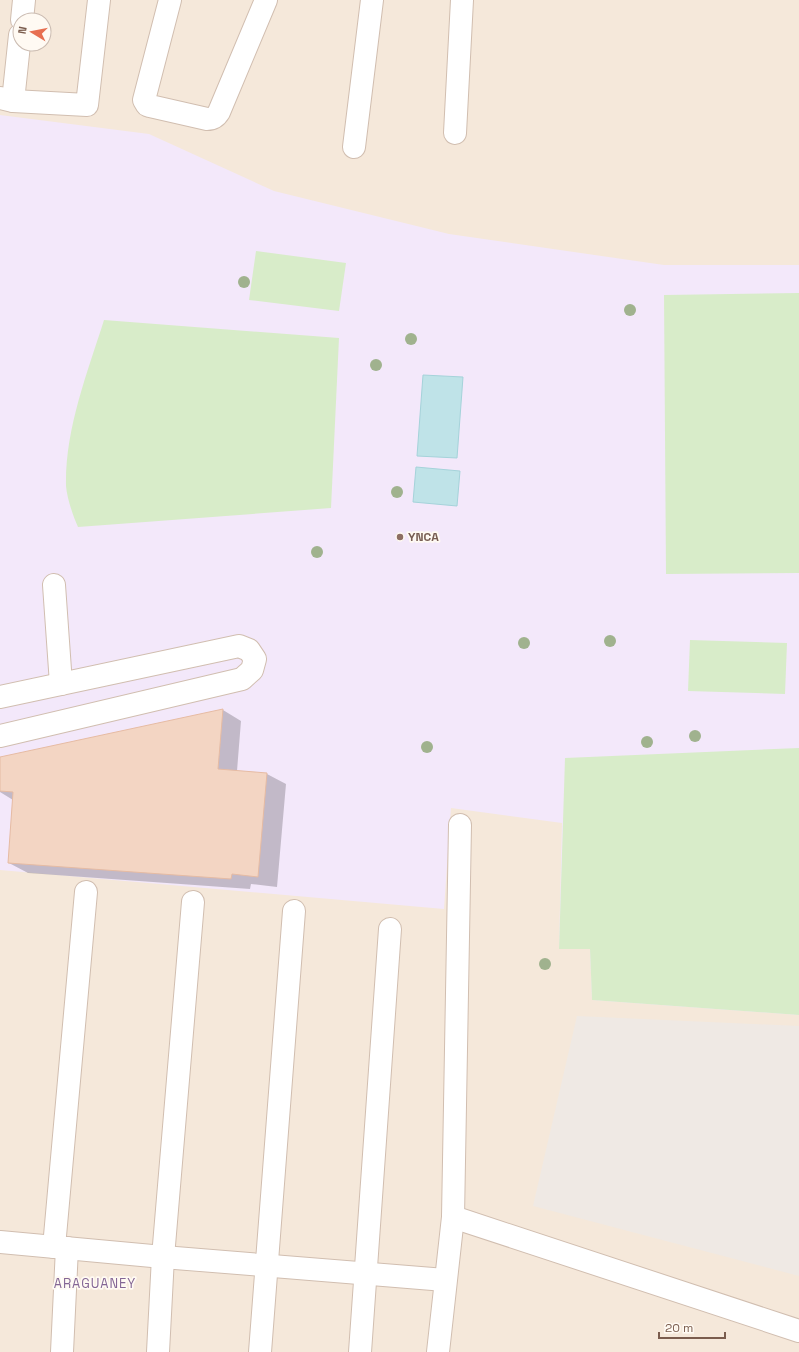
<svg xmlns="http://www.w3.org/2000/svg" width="799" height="1352" font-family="'Space Grotesk',sans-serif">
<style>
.residential{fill:#f5e8da;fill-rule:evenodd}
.industrial{fill:#efe9e4}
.education{fill:#f3e8fa}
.green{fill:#d8ecc9}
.water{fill:#bfe3e8;stroke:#a5d3da}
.shadow{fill:#0003}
.building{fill:#f3d5c3;stroke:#e6bba3}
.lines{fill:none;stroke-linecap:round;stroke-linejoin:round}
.minor-casing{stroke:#d1beb0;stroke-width:24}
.minor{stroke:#fff;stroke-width:22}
.tree{fill:#a0b28e}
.education-dot{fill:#8d6e63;stroke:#fffaf3;stroke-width:1.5}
.labels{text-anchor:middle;stroke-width:3.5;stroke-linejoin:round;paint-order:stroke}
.education-label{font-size:12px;font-weight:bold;fill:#785e54;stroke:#fffaf3;text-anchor:start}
.neighbourhood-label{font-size:13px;letter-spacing:1px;fill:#846695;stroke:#fffaf3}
</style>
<rect width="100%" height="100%" fill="#fdf6ec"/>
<path class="residential" d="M 0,0 L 799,0 L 799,1352 L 0,1352 ZM 20,20 L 44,20 L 44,44 L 20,44 Z"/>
<path class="industrial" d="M 577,1016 L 799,1026 L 799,1276 L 533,1206 Z"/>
<path class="education" d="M 0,115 L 149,134 L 274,191 L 449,234 L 664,265 L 799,265 L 799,1015 L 592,1000 L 590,949 L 559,949 L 562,823 L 451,808 L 444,909 L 0,870 Z"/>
<g class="green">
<path d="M 256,251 L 346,263 L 339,311 L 249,300 Z"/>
<path d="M 799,293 L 799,573 L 666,574 L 664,295 Z"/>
<path d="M 104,320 L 339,338 L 331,508 L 78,527 C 73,516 67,498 66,486 C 65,429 87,374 104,320 Z"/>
<path d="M 690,640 L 787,643 L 785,694 L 688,691 Z"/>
<path d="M 799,748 L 799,1015 L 592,1000 L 590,949 L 559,949 L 565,758 Z"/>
</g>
<g class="water">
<path d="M 423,375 L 463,377 L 457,458 L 417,456 Z"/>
<path d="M 416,467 L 460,471 L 457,506 L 413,502 Z"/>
</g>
<path class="shadow" d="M 223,710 L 241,721 L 237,771 L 267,774 L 286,784 L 277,887 L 251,884 L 250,889 L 28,873 L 9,863 L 13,800 L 0,792 L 0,758 Z"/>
<path class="building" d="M 223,709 L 218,769 L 267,773 L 258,877 L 232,874 L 231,879 L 8,863 L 13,792 L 0,791 L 0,757 Z"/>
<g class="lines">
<defs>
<g id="minor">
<path d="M 170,0 L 144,100 L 147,105 L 150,106 L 207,119 C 213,119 216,117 219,112 L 266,0"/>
<path d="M 22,20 L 24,0"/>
<path d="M 0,98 L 13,101 L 20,35"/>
<path d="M 13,101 L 87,105 L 99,0"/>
<path d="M 455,133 L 462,0"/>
<path d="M 354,147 L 372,0"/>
<path d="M 54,585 L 61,684"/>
<path d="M 0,697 L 239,646 L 249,650 L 255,659 L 252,670 L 242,679 L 0,736"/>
<path d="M 453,1217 L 799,1331"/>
<path d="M 0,1242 L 163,1257 L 445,1280"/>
<path d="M 54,1247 L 86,892"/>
<path d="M 62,1352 L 67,1248"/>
<path d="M 158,1352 L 163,1257 L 193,902"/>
<path d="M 260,1352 L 294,911"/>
<path d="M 360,1352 L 390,929"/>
<path d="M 438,1352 L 453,1217 L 460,825"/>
</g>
</defs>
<use href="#minor" class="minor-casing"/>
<use href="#minor" class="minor"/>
</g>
<g class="tree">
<circle cx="244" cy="282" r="6"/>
<circle cx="630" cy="310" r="6"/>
<circle cx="411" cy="339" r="6"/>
<circle cx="376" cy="365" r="6"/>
<circle cx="397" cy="492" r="6"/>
<circle cx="317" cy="552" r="6"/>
<circle cx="610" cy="641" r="6"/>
<circle cx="524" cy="643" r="6"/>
<circle cx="695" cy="736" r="6"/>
<circle cx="647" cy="742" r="6"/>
<circle cx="427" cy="747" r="6"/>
<circle cx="545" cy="964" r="6"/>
</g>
<circle class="education-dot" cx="400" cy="537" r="4"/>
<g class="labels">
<g class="education-label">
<text x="408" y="541">YNCA</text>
</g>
<g class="neighbourhood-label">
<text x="95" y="1288">ARAGUANEY</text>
</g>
</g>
<g transform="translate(32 32) rotate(280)"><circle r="19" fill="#fffaf3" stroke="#cabbb1"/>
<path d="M0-3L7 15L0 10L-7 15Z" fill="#e76f51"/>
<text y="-6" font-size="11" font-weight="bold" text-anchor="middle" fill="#7a5c4d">N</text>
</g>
<path d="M659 1332v6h66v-6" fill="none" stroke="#7a5c4d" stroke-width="2"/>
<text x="665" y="1332" font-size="12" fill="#7a5c4d" stroke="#fffaf3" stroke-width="3" paint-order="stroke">20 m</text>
</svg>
